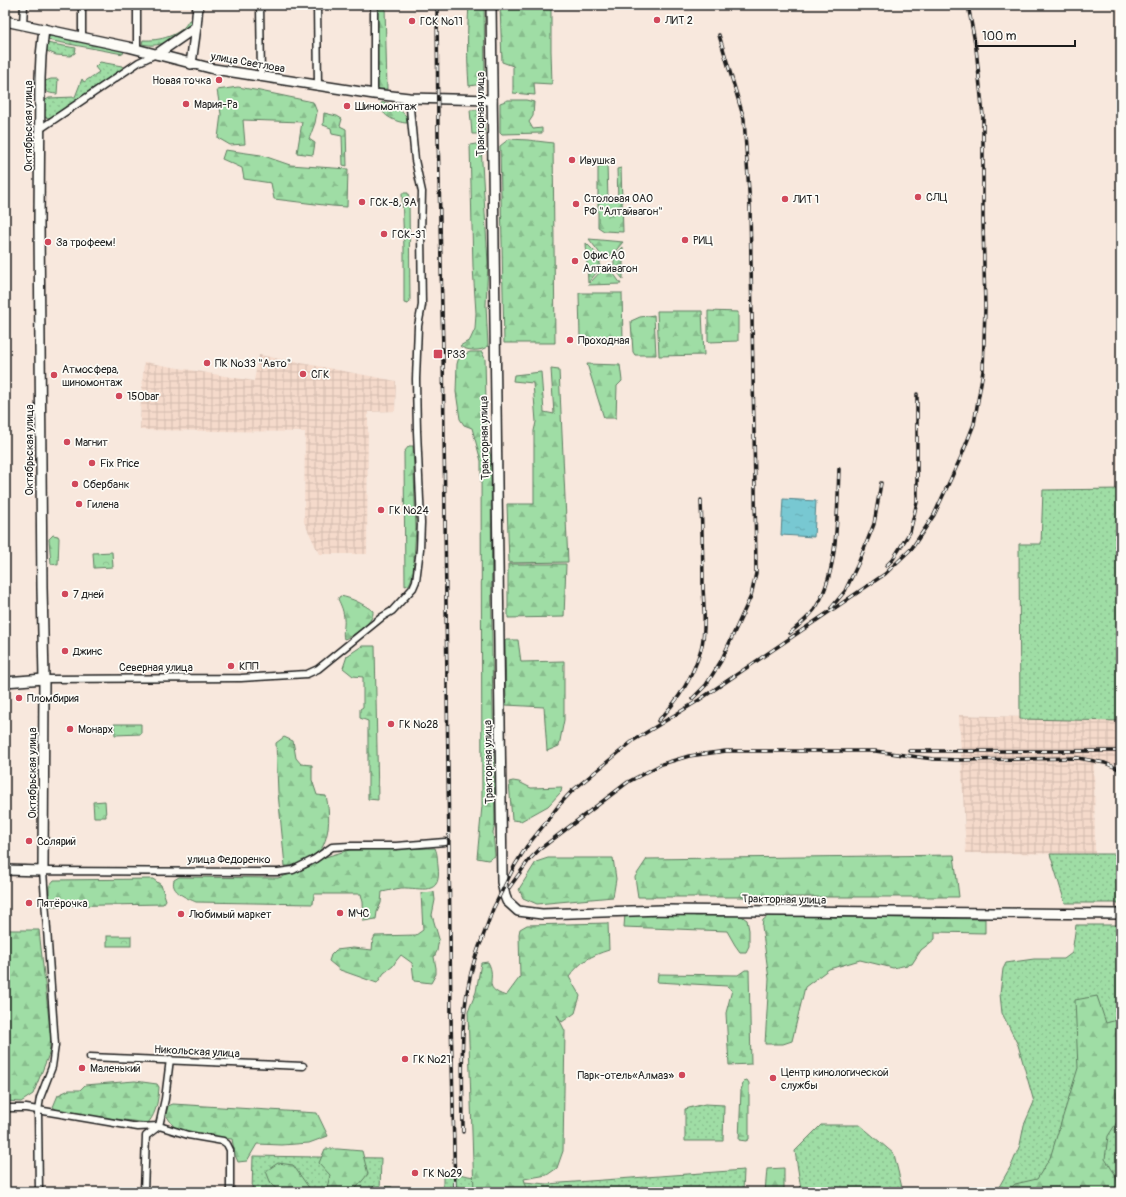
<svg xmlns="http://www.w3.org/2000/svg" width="1126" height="1197" font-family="Pangolin,sans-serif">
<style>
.industrial{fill:url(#industrial-grid)}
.grass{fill:url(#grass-dots);stroke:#5e7c60}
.forest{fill:url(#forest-firs);stroke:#5e7c60}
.park{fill:url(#park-crowns);stroke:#5e7c60}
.water{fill:url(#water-ripples);stroke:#538389}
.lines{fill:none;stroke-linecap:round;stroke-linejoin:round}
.street-casing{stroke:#1c1c1c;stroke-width:9}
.secondary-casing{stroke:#1c1c1c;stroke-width:12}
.street{stroke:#fdfcf7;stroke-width:6}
.secondary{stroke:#fdfcf7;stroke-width:9}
.rail-casing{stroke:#1c1c1c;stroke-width:3.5}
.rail{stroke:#fdfcf7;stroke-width:2;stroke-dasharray:6;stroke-linecap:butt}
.poi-dot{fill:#d1495b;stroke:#fdfcf7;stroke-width:1.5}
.labels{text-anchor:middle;stroke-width:3.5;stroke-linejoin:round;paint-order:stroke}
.poi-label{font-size:11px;fill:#1c1c1c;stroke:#fdfcf7;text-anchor:start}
.street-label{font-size:11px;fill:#1c1c1c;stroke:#fdfcf7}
</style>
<defs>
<pattern id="industrial-grid" width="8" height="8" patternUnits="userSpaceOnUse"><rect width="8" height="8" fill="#f5dacb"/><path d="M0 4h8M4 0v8" fill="none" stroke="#d1baae"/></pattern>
<pattern id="grass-dots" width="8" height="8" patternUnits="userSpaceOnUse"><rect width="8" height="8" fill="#9fdda5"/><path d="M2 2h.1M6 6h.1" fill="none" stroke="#88bd8d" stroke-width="1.8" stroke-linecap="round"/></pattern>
<pattern id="forest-firs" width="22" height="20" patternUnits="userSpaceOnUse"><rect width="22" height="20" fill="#9fdda5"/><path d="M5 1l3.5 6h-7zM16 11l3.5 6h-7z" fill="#88bd8d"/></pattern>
<pattern id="park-crowns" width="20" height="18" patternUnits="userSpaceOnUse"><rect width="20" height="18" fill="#9fdda5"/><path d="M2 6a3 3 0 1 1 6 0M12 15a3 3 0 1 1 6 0" fill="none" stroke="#88bd8d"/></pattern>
<pattern id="water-ripples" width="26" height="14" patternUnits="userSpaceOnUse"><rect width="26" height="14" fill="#78c8d2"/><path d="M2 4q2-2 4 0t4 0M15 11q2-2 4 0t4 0" fill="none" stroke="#67abb4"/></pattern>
</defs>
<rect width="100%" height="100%" fill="#f8e8dd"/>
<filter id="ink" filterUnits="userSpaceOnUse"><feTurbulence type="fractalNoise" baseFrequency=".025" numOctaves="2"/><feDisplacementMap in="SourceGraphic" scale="8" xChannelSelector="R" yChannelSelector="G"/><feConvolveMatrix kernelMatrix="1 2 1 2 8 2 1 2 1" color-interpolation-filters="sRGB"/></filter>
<g filter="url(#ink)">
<g class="industrial">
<path d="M 259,355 L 396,381 L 395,411 L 368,412 L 367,554 L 319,554 L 304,522 L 305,432 L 140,430 L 141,397 L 144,362 L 254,381 Z"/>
<path d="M 959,715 L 1121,720 L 1121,764 L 1094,764 L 1095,854 L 966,853 Z"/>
</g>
<g class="grass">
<path d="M 46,43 L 76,48 L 75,53 L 70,56 L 56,55 L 47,51 Z"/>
<path d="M 100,62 L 122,66 L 124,70 L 50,118 L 44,117 L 44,101 L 49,98 L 75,97 L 82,79 L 84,82 L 99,72 L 95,67 Z"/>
<path d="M 51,79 L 58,79 L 57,94 C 46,93 44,92 45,81 Z"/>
<path d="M 1121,489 L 1121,721 L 1020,719 L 1019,544 L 1041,544 L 1043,490 Z"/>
<path d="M 1050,854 L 1121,854 L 1121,903 L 1065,903 Z"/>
<path d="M 1076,925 L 1121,925 L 1121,1192 L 996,1192 L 1012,1164 L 1020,1145 L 1024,1125 L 1034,1102 L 1018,1045 L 1002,1013 L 1000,994 L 1003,969 L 1006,963 L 1034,959 L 1064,959 L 1072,953 Z"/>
<path d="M 705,1104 L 724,1105 L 723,1141 L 685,1141 L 685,1109 Z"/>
<path d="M 821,1125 L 860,1125 L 894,1154 L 903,1192 L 805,1192 L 801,1189 L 795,1151 Z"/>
<path d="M 253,1156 L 381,1158 L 380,1192 L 252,1192 Z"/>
<path d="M 744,1170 L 743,1192 L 443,1192 L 443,1171 L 504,1183 L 524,1182 L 547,1184 Z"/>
</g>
<g class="forest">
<path d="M 377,5 L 385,5 L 387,89 L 377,89 Z"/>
<path d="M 469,5 L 484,5 L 485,76 L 482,84 L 469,86 C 467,59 467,32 469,5 Z"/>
<path d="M 500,5 L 551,5 L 551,51 L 552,84 L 534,83 L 535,95 L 513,93 L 513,66 L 502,62 Z"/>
<path d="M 189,20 L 192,20 L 191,25 C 174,37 164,49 142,44 L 143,40 C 159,41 181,36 189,20 Z"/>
<path d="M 50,36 L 124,50 L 123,54 L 47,40 Z"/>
<path d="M 238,87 L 260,91 L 313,102 L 317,112 L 315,123 L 309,139 L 315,143 L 313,155 L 297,153 L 302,122 L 243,120 L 245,144 L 230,145 L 218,138 L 221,114 L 217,90 Z"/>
<path d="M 508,100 L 526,100 L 534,102 L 533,116 L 529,122 L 533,129 L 542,128 L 542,133 L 502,134 L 500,132 L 500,103 Z"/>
<path d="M 382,102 C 393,104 399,108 406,116 L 407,123 C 397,123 376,114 382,102 Z"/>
<path d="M 470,110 L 478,110 L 484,114 L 485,134 L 472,134 Z"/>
<path d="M 324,113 L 337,116 L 342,119 L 340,126 L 346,129 L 347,166 L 343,165 L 342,136 L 332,134 L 331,128 L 323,125 Z"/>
<path d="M 509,139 L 528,140 L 553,143 L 555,343 L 504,343 L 500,146 Z"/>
<path d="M 476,144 L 481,146 L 488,263 L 486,305 L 488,346 C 482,352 466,351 460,346 L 470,340 L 475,329 L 476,313 L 473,267 L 470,145 Z"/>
<path d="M 225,150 L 261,155 L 290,165 L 348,169 L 347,207 L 332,206 L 274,199 L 271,183 L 244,179 L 242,168 L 222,159 Z"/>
<path d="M 601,164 L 607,164 L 608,201 L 618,200 L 617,169 L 621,168 L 623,232 L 604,231 L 598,227 L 598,167 Z"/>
<path d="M 402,193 L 408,193 L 409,199 L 410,301 L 408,304 L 404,303 L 404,249 Z"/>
<path d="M 589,239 L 623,242 L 611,256 L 603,255 L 602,256 Z"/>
<path d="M 586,243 L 601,258 L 600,260 L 600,266 L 601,267 L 588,283 Z"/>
<path d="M 623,247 L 623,279 L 613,267 L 614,266 L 614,259 L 612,258 Z"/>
<path d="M 603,269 L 609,271 L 611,270 L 621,284 L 588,285 Z"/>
<path d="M 579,293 L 622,293 L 623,340 L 580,339 Z"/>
<path d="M 657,311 L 702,311 L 704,355 L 659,356 Z"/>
<path d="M 708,311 L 738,312 L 738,341 L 708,342 Z"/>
<path d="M 654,315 L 656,355 L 635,355 L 633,352 L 631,321 L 640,317 Z"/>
<path d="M 470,352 L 482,352 L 485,359 L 487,443 L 491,457 L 492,653 L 495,825 L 493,832 L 495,856 L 488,860 L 477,858 L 482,806 L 481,461 L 472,428 L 464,425 L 460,419 L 456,392 L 457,364 L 459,357 Z"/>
<path d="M 587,364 L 620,365 L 622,381 L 617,386 L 616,418 L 604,418 Z"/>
<path d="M 551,369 L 559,370 L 568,562 L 509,563 L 507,504 L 534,504 L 534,431 L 536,422 L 533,383 L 513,381 L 514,375 L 541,372 L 544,412 L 554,414 Z"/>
<path d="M 409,446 L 413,446 L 416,528 L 413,575 L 409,585 L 405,586 L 404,452 Z"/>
<path d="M 53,535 L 58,536 L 59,538 L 58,565 L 51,564 L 49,539 Z"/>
<path d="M 508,564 L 566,564 L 564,617 L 508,618 Z"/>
<path d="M 340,596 C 352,598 363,604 373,611 C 373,613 373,615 372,617 C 369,625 352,637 344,639 C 342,632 345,626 344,619 C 344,612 341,605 338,599 Z"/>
<path d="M 505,640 L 518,640 L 521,662 L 564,661 L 564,720 L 559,746 L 547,751 L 544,707 L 506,705 Z"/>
<path d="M 362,646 L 375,646 L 378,800 L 368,799 L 368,721 L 360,718 L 360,709 L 363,707 L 363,677 L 353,676 L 343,668 L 347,656 Z"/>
<path d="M 284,737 L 293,741 L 296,758 L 301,764 L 312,765 L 312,780 L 317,795 L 326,796 C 330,812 330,831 323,846 C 320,853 301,863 294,865 C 292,866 288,866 285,866 L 278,793 L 276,743 Z"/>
<path d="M 513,781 L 519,782 L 531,788 L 562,787 L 561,792 L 548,806 L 521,821 L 512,820 L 509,782 Z"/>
<path d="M 435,848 C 438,855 437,859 438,866 C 442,898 421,887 401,888 C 394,889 388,891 382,892 L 381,903 L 377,912 L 376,919 L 364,921 L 363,902 L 361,894 L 314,894 L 313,904 L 196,902 C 187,898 170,892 174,880 L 179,877 L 278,878 L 297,872 L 311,866 L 322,858 L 349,850 Z"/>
<path d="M 954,855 L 959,897 L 638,897 L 635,877 L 647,859 Z"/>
<path d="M 548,858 L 613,858 L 616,879 L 613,897 L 537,904 L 523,898 L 519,889 L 536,862 Z"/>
<path d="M 153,879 L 161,885 L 166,900 L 163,904 L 50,906 L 49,897 L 49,886 L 54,880 Z"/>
<path d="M 434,892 L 435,900 L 432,915 L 439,939 L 437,951 L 434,957 L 436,968 L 436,974 L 431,983 L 414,981 L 412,963 L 401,955 L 396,961 L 393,966 L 384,973 L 377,983 L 340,970 L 329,961 L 331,955 L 336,950 L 353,948 L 372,950 L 373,940 L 375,936 L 416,935 L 423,930 L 421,893 Z"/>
<path d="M 625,914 L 740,915 L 747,920 L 749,930 L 749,946 L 746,952 L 740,952 L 735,945 L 727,931 L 624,927 Z"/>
<path d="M 768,916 L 985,919 L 985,933 L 935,932 L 935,939 L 921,950 L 912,964 L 893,968 L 860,960 L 829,969 L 805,987 L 792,1041 L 783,1044 L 765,1044 L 769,979 L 762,926 L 763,920 Z"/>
<path d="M 608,923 L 609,950 C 590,956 581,961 569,977 L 580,996 L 575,1013 L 562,1022 L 557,1015 L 565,1031 L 563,1151 L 557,1168 L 547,1175 L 524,1179 L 528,1192 L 474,1192 L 468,1012 L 476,992 L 481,963 L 488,962 C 498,980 480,987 506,996 L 520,977 L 519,934 L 520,929 L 527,925 Z"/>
<path d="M 5,930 L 39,930 L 51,1038 L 49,1054 L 33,1094 L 21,1102 L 5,1101 Z"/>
<path d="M 745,970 L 749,970 L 751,1064 L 729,1065 L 726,1013 L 732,990 L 727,986 L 657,982 L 658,974 L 738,975 Z"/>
<path d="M 1097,996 L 1106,1023 L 1121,1019 L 1121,1116 L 1108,1136 L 1105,1159 L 1115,1174 L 1121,1192 L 1006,1192 L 1015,1184 L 1037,1179 L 1050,1158 L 1078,1068 L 1075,1000 Z"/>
<path d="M 747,1080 L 749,1083 L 749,1139 L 746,1141 L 739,1140 L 741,1090 L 744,1081 Z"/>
<path d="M 135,1081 L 157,1084 L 159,1087 C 158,1100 157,1112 148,1123 L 60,1112 L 53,1107 L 58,1095 L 69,1090 L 80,1090 L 85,1085 Z"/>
<path d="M 173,1104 L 317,1113 L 328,1136 L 309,1143 L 282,1145 L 257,1144 L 247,1161 L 238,1162 L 235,1155 L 232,1139 L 206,1137 L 174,1127 L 166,1115 L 168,1106 Z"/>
<path d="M 325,1149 L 338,1149 L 362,1151 L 368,1174 L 353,1192 L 320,1192 L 327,1188 L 330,1175 L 319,1163 Z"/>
<path d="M 278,1163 L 293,1165 L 312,1192 L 280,1192 L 271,1184 L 266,1171 Z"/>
<path d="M 784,1168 L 784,1192 L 765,1192 L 767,1169 Z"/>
<path d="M 374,1186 L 392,1187 L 392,1192 L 371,1192 Z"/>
</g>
<g class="park">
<path d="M 112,552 L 113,567 L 94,568 L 93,553 Z"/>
<path d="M 114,724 L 141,724 L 141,734 L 115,735 Z"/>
<path d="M 105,801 L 106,817 L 94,817 L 93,802 Z"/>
<rect x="107" y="936" width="24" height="10"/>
</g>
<path class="water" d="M 783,499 L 816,501 L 814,537 L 781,535 Z"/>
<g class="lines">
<defs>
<g id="street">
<path d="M 82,5 L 82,37"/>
<path d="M 260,5 L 261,77"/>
<path d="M 317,5 L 318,86"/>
<path d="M 23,24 L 24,5"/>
<path d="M 137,50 L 137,5"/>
<path d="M 374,94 L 374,5"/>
<path d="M 40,129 L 139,62 L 156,54"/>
<path d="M 44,679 L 241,678 L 307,674 L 318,669 L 382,617 L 392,611 L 413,588 L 416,581 L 420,549 L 421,523 L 417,431 L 416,379 L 418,326 L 422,305 L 421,234 L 422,192 L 415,160 L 409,98"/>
<path d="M 90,1057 L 303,1066"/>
<path d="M 5,1108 L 26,1108 L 138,1127 L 159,1126 L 188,1135 L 223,1141 L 227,1144 L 230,1150 L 230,1192"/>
<path d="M 39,1192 L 38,1111 L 40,1098 L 52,1067 L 55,1045 L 43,871 L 278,872 L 293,870 L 315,859 L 332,847 L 350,846 L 396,846 L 445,842"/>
<path d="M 144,1192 L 146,1136 L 159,1126 L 165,1099 L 170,1059"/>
</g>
<g id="secondary">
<path d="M 491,5 L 502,882 L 505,896 L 507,901 L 518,911 L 542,914 L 662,910 L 1121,914"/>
<path d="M 5,21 L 128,47 L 214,69 L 374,94 L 409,98 L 492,100"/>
<path d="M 157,54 L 196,27"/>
<path d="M 191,64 L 196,27 L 198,5"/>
<path d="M 5,682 L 44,679"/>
<path d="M 5,870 L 43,871 L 44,679 L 42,588 L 39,223 L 40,78 L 41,56 L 44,29"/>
</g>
</defs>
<use href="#street" class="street-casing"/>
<use href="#secondary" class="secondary-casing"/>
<use href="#street" class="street"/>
<use href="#secondary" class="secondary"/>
<defs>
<g id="rail">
<path d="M 437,5 L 438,134 L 443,350 L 451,1018 L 455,1192"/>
<path d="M 886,566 L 893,559 L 910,532 L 917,502 L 917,394"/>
<path d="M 831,608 L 845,591 L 858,564 L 874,524 L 881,483"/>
<path d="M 790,633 C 798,626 808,618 814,610 C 839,575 837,511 839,469"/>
<path d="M 692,699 L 706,685 L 721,661 L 751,596 L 756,573 L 755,487 L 750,206 L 744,119 L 719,35"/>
<path d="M 658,721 C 679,700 693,677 701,649 C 706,631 704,606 703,588 C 703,559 702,529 701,500"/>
<path d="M 909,751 L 1121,751"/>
<path d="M 509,888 L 529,860 L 540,849 L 628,782 L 662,764 L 689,756 L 726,751 L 875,751 L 933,759 L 961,760 L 1078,758 L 1105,763 L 1121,770"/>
<path d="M 481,942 L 493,909 L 515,865 L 527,846 L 544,825 L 559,805 L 572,791 L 634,740 L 696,702 L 885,574 L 912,548 L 934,515 L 961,457 L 974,424 L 983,371 L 985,308 L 983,222 L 983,116 L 976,48 L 968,5"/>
<path d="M 463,1132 C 463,1068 456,998 483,937"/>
</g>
</defs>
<use href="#rail" class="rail-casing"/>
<use href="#rail" class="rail"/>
</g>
</g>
<g class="poi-dot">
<circle cx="657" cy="20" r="4"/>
<circle cx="412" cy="21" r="4"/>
<circle cx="219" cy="80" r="4"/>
<circle cx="186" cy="104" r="4"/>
<circle cx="347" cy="106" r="4"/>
<circle cx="572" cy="160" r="4"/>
<circle cx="918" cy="197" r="4"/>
<circle cx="785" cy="199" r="4"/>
<circle cx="362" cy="202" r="4"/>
<circle cx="576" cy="204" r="4"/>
<circle cx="384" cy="234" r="4"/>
<circle cx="685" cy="240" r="4"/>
<circle cx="48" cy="242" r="4"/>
<circle cx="575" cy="261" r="4"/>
<circle cx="570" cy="340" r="4"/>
<rect x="433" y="349" width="10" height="10" rx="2"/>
<circle cx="207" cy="363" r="4"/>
<circle cx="303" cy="374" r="4"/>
<circle cx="54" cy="375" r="4"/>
<circle cx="119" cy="396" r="4"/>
<circle cx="67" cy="442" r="4"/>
<circle cx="92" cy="463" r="4"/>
<circle cx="75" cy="484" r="4"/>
<circle cx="79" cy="504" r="4"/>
<circle cx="381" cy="510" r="4"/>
<circle cx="65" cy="594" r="4"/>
<circle cx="65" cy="651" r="4"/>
<circle cx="231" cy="666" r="4"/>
<circle cx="19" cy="698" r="4"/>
<circle cx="391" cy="724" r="4"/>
<circle cx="70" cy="729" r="4"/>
<circle cx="29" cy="841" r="4"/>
<circle cx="29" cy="903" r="4"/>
<circle cx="340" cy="913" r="4"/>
<circle cx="181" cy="914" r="4"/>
<circle cx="405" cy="1059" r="4"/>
<circle cx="82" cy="1068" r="4"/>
<circle cx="682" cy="1075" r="4"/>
<circle cx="773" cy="1078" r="4"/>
<circle cx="415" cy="1173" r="4"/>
</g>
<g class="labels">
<g class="poi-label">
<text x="665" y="24">ЛИТ 2</text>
<text x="420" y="25">ГСК №11</text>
<text x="211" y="84" text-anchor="end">Новая точка</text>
<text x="194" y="108">Мария-Ра</text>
<text x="355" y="110">Шиномонтаж</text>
<text x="580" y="164">Ивушка</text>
<text x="926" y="201">СЛЦ</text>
<text x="584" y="202">Столовая ОАО<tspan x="584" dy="13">РФ "Алтайвагон"</tspan></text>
<text x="793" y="203">ЛИТ 1</text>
<text x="370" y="206">ГСК-8, 9А</text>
<text x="392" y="238">ГСК-31</text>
<text x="693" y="244">РИЦ</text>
<text x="56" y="246">За трофеем!</text>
<text x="583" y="259">Офис АО<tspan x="583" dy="13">Алтайвагон</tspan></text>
<text x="578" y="344">Проходная</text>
<text x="447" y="358">РЗЗ</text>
<text x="215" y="367">ПК №33 "Авто"</text>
<text x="62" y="373">Атмосфера,<tspan x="62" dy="13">шиномонтаж</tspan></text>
<text x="311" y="378">СГК</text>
<text x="127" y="400">150bar</text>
<text x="75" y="446">Магнит</text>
<text x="100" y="467">Fix Price</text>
<text x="83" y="488">Сбербанк</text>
<text x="87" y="508">Гилена</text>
<text x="389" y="514">ГК №24</text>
<text x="73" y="598">7 дней</text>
<text x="73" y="655">Джинс</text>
<text x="239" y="670">КПП</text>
<text x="27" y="702">Пломбирия</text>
<text x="399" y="728">ГК №28</text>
<text x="78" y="733">Монарх</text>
<text x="37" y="845">Солярий</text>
<text x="37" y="907">Пятёрочка</text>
<text x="348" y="917">МЧС</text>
<text x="189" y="918">Любимый маркет</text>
<text x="413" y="1063">ГК №21</text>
<text x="90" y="1072">Маленький</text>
<text x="781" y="1076">Центр кинологической<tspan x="781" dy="13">службы</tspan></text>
<text x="674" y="1079" text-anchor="end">Парк-отель«Алмаз»</text>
<text x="423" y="1177">ГК №29</text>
</g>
<g class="street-label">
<text transform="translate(248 62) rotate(10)" y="4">улица Светлова</text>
<text transform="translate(480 114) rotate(-90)" y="4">Тракторная улица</text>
<text transform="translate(28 126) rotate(-90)" y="4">Октябрьская улица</text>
<text transform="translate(484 438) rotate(-91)" y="4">Тракторная улица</text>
<text transform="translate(29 450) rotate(-90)" y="4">Октябрьская улица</text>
<text x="156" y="671">Северная улица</text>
<text transform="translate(488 762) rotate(-91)" y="4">Тракторная улица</text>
<text transform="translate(32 773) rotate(-90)" y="4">Октябрьская улица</text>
<text x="229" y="863">улица Федоренко</text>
<text transform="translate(784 899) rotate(1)" y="4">Тракторная улица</text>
<text transform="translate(197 1051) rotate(3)" y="4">Никольская улица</text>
</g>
</g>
<rect width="1126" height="1197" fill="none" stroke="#fdfcf7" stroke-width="20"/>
<rect x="10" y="10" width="1106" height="1177" fill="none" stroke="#1c1c1c" stroke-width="1.5" filter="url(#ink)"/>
<path d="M976 40v6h99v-6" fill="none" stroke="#1c1c1c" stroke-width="2"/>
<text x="982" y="40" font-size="12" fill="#1c1c1c" stroke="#fdfcf7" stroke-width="3" paint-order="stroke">100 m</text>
</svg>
